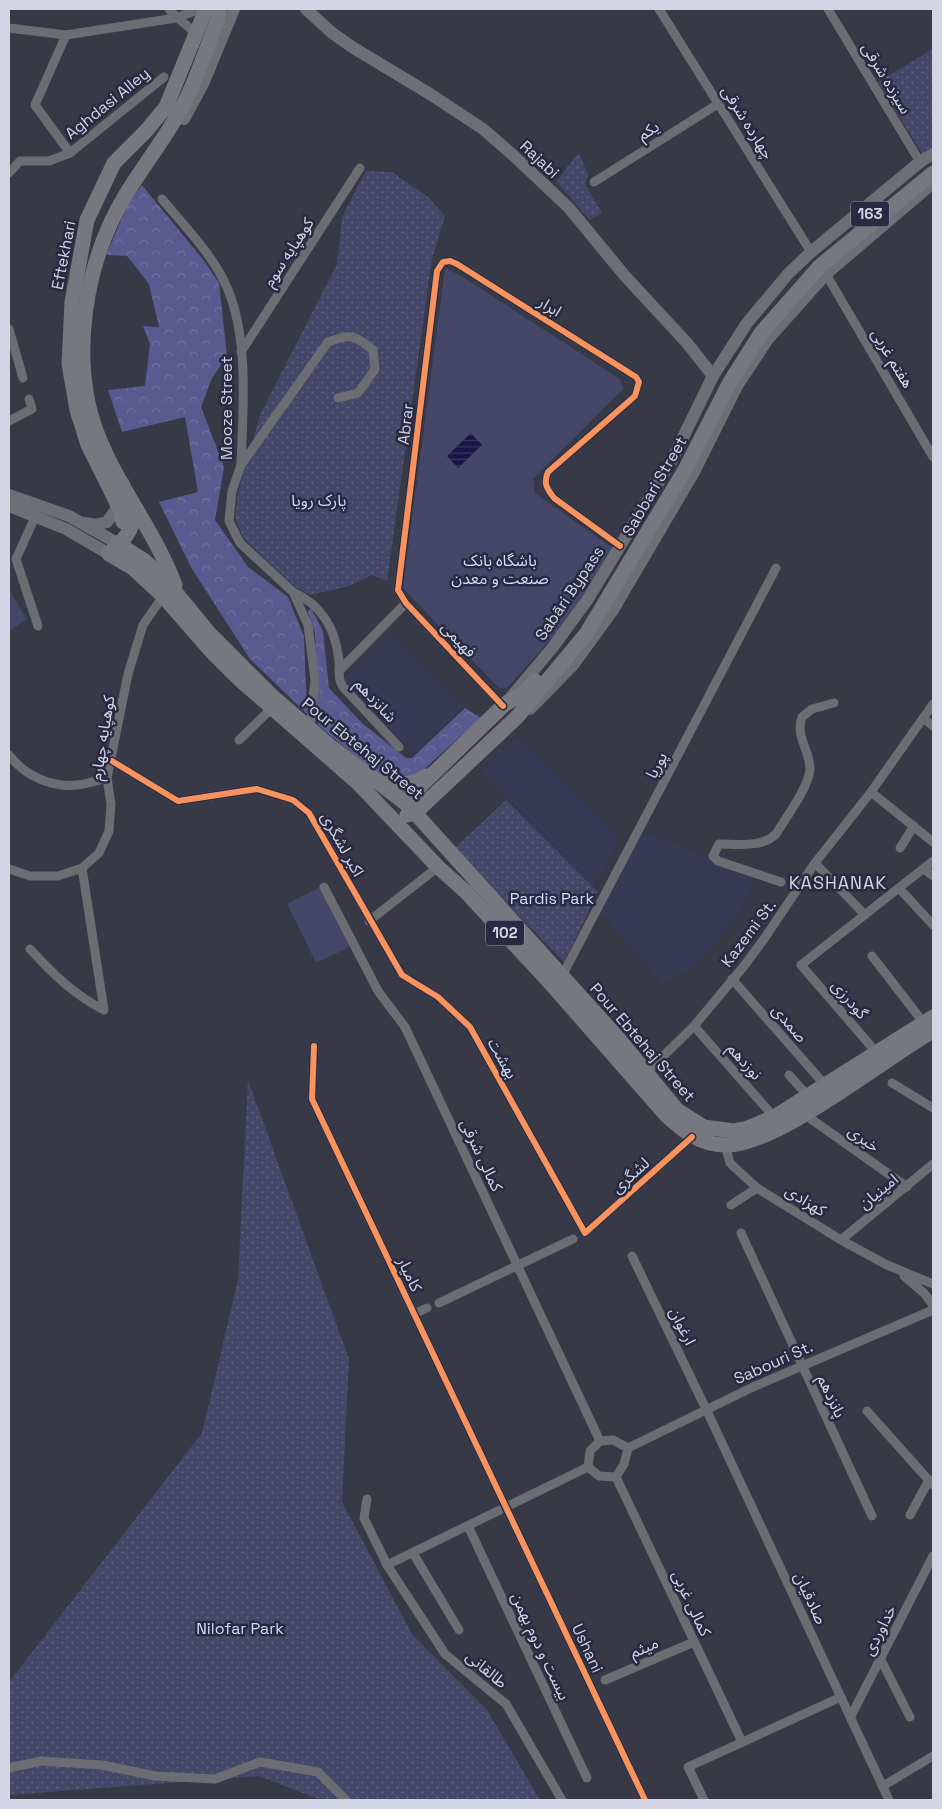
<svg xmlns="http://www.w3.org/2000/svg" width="942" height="1809" font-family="'Space Grotesk','Noto Sans Arabic',sans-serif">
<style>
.built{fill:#373955}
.forest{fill:url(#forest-crowns)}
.park{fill:url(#park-dots)}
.garden{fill:#454768}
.water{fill:url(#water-rules)}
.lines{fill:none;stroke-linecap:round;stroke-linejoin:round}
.street{stroke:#6c6d72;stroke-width:9}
.secondary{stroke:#6e6f76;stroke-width:12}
.primary{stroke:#76777f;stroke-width:15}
.cycleway-casing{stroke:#282a41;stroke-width:9}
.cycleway{stroke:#f8935d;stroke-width:6}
.labels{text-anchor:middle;stroke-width:5;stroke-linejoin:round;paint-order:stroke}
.shield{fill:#282a41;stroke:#a0a1b3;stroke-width:1}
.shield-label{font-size:15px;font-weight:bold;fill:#d3d4e4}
.street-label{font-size:16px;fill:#d3d4e4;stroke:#282a41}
.park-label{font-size:16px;fill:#d6dafe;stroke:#282a41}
.neighbourhood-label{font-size:18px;letter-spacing:1px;fill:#d3d4e4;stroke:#282a41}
</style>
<defs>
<pattern id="forest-crowns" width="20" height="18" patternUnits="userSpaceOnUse" patternTransform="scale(1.25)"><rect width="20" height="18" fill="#595b90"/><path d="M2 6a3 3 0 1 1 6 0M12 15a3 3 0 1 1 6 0" fill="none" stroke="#70729f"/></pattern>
<pattern id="park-dots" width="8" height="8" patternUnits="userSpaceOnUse" patternTransform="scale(1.25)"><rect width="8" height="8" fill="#454768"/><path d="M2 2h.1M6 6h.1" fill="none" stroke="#5f617d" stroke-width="1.8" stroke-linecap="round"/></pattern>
<pattern id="water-rules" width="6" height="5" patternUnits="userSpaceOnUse" patternTransform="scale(1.25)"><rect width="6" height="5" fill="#1a1546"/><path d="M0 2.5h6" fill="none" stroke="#3a3661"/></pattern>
</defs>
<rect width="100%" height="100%" fill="#383946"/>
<g class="built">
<path d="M 392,632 L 463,707 L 413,754 L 342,679 Z"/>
<path d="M 515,740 L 523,740 L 617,835 L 617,842 L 594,886 L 482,771 Z"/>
<path d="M 643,831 L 754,877 L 739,915 L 694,965 L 663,985 L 601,911 Z"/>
</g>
<g class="forest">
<path d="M 142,185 L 205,262 L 219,283 L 227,356 L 212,378 L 201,407 L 224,467 L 215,520 L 248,567 L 288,597 L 304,637 L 307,714 L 250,659 L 192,569 L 159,502 L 198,492 L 185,417 L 122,432 L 108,390 L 145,386 L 150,344 L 143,326 L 159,327 L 149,284 L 127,256 L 106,255 L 129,202 Z"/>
<path d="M 311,608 L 323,631 L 329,688 L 362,723 L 406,758 L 412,758 L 465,708 L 481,718 L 422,771 L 405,782 L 377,774 L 318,725 L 315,634 L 308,611 Z"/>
</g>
<g class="park">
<path d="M 933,49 L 933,149 L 923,155 L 878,82 Z"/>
<path d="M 579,153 L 588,175 L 585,184 L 602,213 L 590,220 L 556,181 C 566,172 570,161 579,153 Z"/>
<path d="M 366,171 L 392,172 L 428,197 L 445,216 L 432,259 L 387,581 L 372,575 L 349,586 L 310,595 L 295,587 L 244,539 L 235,518 L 238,492 L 260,415 L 337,264 L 342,217 Z"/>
<path d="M 506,800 L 598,892 L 564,962 L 454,849 Z"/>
<path d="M 248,1080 L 349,1359 L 342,1502 L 412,1634 L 487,1710 L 540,1800 L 321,1800 L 259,1776 L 9,1795 L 9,1682 L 202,1433 L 238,1280 Z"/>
</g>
<g class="garden">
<path d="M 445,268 L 463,277 L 620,379 L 623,389 L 533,479 L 535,493 L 614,549 L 571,616 L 507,688 L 500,689 L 403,588 Z"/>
<path d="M 9,590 L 27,619 L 9,631 Z"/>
<path d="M 321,887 L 350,947 L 316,963 L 287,904 Z"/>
</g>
<path class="water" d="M 471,433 L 482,445 L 458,468 L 447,456 Z"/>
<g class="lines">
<g class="street">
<path d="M 169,9 C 177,20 189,24 196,36"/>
<path d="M 659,9 L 811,252"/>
<path d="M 828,9 L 920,162"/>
<path d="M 9,28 L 66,35 L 176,18 L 200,9"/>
<path d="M 70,153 L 164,77"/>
<path d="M 9,173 L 20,161 L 49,161 L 70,153 L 35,105 L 66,35"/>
<path d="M 594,182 L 718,104"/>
<path d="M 162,199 C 182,223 210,252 224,281 C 250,333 243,408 241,465"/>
<path d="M 826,274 L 933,457"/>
<path d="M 9,329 L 23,378"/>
<path d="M 241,352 L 360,168"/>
<path d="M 9,421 L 32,409 L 29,399"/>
<path d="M 36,515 L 16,559 L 38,626"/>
<path d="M 293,592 C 322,605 336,630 339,661 C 340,671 337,678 343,687 L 399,747"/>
<path d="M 339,671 L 406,603"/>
<path d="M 503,706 L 406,603 L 398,590 L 437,271 L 443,262 L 450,261 L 457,264 L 636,377 L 639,382 L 635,396 L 548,472 C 543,483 547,489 554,498 L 620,546"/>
<path d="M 923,718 L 933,726"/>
<path d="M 310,729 L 315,680 L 308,625 L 293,592 L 240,543 L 229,521 L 232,491 L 241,465 L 328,342 C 350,333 355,335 373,350 L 375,369 L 358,393 L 338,398"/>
<path d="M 239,740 L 271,709"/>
<path d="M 9,755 C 24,775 51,788 77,785 C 87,784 97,781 107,778"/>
<path d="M 112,761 L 178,801 L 257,789 L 293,800 L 309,813 L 402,975 L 438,997 L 470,1027 L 585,1233 L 692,1137"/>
<path d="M 871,792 L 933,842"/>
<path d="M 900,848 L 914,826"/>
<path d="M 815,863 L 865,915"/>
<path d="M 9,869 L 30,876 L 58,876 L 82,868 L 99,853 L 109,831 L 111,804 L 107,778 L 128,674 L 143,625 L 163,596"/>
<path d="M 924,869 L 933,876"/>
<path d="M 781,882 L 718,861 L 713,856 L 719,844 C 738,844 762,848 776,834 C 785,819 809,787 810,769 C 810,750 795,737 802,717 L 812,709 L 834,703"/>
<path d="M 324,887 L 378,991 L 405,1027 L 600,1441"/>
<path d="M 899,888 L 933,925"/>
<path d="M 369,921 L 438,867"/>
<path d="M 30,949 C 52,973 74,995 104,1010 L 82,868"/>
<path d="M 872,956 L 923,1022"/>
<path d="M 562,976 L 776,568"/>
<path d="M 732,979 L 825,1085"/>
<path d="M 694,1026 L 774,1117"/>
<path d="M 314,1046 L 312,1099 L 645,1800"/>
<path d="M 876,1052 L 801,965 L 933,861"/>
<path d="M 646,1073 L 694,1026 L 744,966 L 764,939 L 815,863 L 871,792 L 933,704"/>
<path d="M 789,1075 L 808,1096"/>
<path d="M 892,1083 L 933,1108"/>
<path d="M 804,1114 L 907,1187"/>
<path d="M 725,1145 L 730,1163 L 757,1188 L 841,1240 L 887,1265 L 933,1284"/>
<path d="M 731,1205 L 757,1188"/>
<path d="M 741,1233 L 872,1516"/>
<path d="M 841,1240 L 933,1164"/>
<path d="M 632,1256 L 706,1409 L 889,1800"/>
<path d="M 904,1276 L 924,1293 L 933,1305"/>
<path d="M 439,1303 L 573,1239"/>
<path d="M 414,1314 L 427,1308"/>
<path d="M 867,1411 L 933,1485"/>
<path d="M 613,1440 L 628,1448 L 624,1464 L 616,1477 L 599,1476 L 588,1467 L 590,1451 L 600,1441 Z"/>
<path d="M 628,1448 L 753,1387 L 933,1310"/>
<path d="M 616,1477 L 742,1742"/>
<path d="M 367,1499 L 364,1518 L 387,1565 L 445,1654 L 506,1704 L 562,1800"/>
<path d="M 910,1515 L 929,1480"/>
<path d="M 468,1526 L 587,1778"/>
<path d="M 413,1553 L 459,1630"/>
<path d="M 387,1565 L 588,1467"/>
<path d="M 881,1660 L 910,1717"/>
<path d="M 605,1680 L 694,1642"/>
<path d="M 851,1716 L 933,1556"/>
<path d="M 9,1768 L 41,1761 L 102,1765 L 155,1776 L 215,1779 L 260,1762 L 318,1772 L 346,1800"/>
<path d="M 883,1786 L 933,1756"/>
<path d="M 704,1800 L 688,1767 L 841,1697"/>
</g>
<g class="secondary">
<path d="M 306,9 L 331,32 L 352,47 L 430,94 L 483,129 L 514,156 L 569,208 L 625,276 L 687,343 L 713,376"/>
<path d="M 184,119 L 203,84 L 234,9"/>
<path d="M 9,495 L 69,516 L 117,543"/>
<path d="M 9,506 L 66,529 L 109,554"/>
<path d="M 85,523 L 96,525 L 107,522 L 115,511 L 117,502"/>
<path d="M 507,702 L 553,647 L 588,599 L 672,460 L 713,376 L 747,323 L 788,274 L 811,252 L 920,162 L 933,154"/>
<path d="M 530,709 L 573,665 L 613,610 L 694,472 L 737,386 L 768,339 L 826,274 L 933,183"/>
</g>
<g class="primary">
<path d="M 122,483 C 126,497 138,519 128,533 C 123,541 115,547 109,554 L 133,568 L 163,596 L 212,652 L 238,678 L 358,783 L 438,867 L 466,892 L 552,985 L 666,1115 C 684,1132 701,1145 726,1145 C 777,1146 885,1058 933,1031"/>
<path d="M 123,522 L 120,509 L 88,445 L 77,410 L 69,364 L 72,302 L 87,220 L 114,163 L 146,131 L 166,107 L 206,9"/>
<path d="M 117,543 L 145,561 L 163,577 L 209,633 L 273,697 L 330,746 L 404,802 L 415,813 L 618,1038 L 677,1110 L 704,1127 L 733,1131 L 748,1128 L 774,1117 L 933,1017"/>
<path d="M 175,585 C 155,531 117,486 97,433 C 69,359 85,262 125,196 C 141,169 161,144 177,116 C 195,86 205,51 218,19 L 219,9"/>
<path d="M 379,781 C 397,786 410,786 426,776"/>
<path d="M 404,802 L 505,704 L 523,693 L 535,681"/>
<path d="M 407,815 L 415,813 L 517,717 L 586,634 L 686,468 L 730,382 L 761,333 L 820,266 L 933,173"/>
</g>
<defs>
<g id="cycleway">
<path d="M 503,706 L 406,603 L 398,590 L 437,271 L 443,262 L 450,261 L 457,264 L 636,377 L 639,382 L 635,396 L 548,472 C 543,483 547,489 554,498 L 620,546"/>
<path d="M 112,761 L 178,801 L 257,789 L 293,800 L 309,813 L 402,975 L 438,997 L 470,1027 L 585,1233 L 692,1137"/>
<path d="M 314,1046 L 312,1099 L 645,1800"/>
</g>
</defs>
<use href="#cycleway" class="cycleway-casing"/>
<use href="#cycleway" class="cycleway"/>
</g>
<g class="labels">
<g class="shield">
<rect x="851" y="201.5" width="38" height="25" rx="4"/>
<rect x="486" y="920.5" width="38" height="25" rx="4"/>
</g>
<g class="shield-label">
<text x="870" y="219">163</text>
<text x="505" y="938">102</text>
</g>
<g class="street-label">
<text transform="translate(887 78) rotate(59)" y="6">سیزده شرقی</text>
<text transform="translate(107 103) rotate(-39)" y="6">Aghdasi Alley</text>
<text transform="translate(748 122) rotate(58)" y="6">چهارده شرقی</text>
<text transform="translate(648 130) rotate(-32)" y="6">یکم</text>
<text transform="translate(540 159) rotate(43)" y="6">Rajabi</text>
<text transform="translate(288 252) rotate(-57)" y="6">کوهپایه سوم</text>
<text transform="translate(63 255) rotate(-79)" y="6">Eftekhari</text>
<text transform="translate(550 306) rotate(32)" y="6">ابرار</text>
<text transform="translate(893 358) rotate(59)" y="6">هفتم غربی</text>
<text transform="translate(226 408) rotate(-90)" y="6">Mooze Street</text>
<text transform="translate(405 424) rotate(-83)" y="6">Abrar</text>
<text transform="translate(654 486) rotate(-60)" y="6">Sabbari Street</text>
<text transform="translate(569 593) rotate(-56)" y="6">Sabāri Bypass</text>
<text transform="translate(459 639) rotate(47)" y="6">فهیمی</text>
<text transform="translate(376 700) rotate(47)" y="6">شانزدهم</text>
<text transform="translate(102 738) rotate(-81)" y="6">کوهپایه چهارم</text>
<text transform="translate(363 748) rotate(39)" y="6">Pour Ebtehaj Street</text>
<text transform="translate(656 765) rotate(-62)" y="6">پوریا</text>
<text transform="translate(343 844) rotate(61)" y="6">اکبر لشگری</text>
<text transform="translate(748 933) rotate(-53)" y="6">Kazemi St.</text>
<text transform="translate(850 999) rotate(49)" y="6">گودرزی</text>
<text transform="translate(790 1023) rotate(49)" y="6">صمدی</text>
<text transform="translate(643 1042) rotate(49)" y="6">Pour Ebtehaj Street</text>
<text transform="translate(503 1058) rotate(61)" y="6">بهشت</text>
<text transform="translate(745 1061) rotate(48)" y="6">نوزدهم</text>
<text transform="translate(864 1138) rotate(35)" y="6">خیری</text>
<text transform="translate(482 1155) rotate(65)" y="6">کمالی شرقی</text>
<text transform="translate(630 1175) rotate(-42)" y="6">لشگری</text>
<text transform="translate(878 1191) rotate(-39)" y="6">امینیان</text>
<text transform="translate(806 1200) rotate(32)" y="6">کهزادی</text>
<text transform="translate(410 1274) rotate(65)" y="6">کامیار</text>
<text transform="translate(683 1326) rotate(64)" y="6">ارغوان</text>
<text transform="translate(773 1362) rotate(-24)" y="6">Sabouri St.</text>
<text transform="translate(832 1396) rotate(65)" y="6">پانزدهم</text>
<text transform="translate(811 1598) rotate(65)" y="6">صادقیان</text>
<text transform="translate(692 1603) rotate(65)" y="6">کمالی غربی</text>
<text transform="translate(879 1630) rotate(-63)" y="6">خداوردی</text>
<text transform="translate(541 1646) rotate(65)" y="6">بیست و دوم بهمن</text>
<text transform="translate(644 1647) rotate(-23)" y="6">میثم</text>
<text transform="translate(588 1648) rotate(65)" y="6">Ushani</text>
<text transform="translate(487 1669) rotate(40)" y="6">طالقانی</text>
</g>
<g class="park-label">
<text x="319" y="506">پارک رویا</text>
<text x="500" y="566">باشگاه بانک<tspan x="500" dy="18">صنعت و معدن</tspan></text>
<text x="552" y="904">Pardis Park</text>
<text x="240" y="1634">Nilofar Park</text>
</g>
<g class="neighbourhood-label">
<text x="838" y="889">KASHANAK</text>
</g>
</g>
<rect width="942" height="1809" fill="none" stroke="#d3d4e4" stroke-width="20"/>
</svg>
